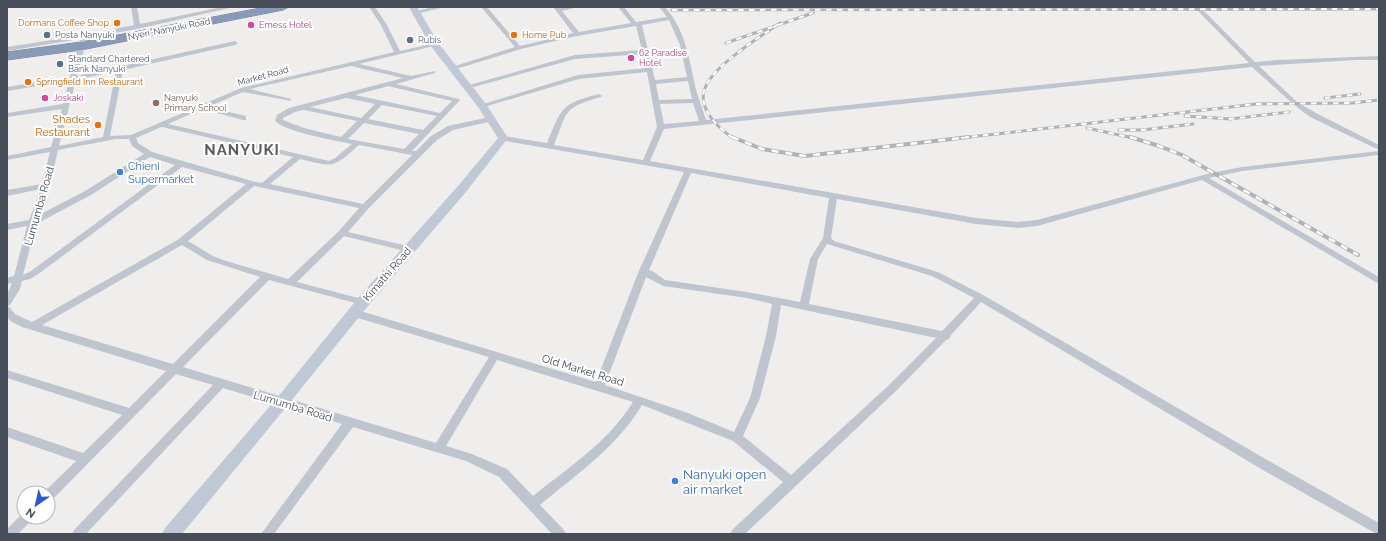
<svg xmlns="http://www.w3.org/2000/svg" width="1386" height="541" font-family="Raleway,sans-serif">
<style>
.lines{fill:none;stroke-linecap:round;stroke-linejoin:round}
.highway-casing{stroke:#7584a4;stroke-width:1}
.street{fill:#bfc5ce;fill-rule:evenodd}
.secondary{fill:#c1c8d5;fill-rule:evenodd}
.highway{fill:#8999b8;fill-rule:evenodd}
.rail-far1-casing{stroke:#b0b2b7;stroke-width:3}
.rail-casing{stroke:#b0b2b7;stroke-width:4}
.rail-far1{stroke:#fff;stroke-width:2;stroke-dasharray:5.5;stroke-linecap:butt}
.rail{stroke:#fff;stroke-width:2.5;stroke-dasharray:7;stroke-linecap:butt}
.food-dot{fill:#e8710a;stroke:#fff;stroke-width:1.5}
.hotel-dot{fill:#d1479c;stroke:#fff;stroke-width:1.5}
.service-dot{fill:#5c6f8a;stroke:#fff;stroke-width:1.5}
.education-dot{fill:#8d6e63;stroke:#fff;stroke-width:1.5}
.shop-dot{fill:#3f7fe0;stroke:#fff;stroke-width:1.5}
.labels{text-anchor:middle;stroke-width:4;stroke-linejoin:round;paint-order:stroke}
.far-food-label{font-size:9px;fill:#c56008;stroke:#fff;text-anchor:start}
.far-hotel-label{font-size:9px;fill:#b23c85;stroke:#fff;text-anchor:start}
.far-street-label{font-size:9px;fill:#474e59;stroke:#fff}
.far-service-label{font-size:9px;fill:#4e5e75;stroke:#fff;text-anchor:start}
.far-education-label{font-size:9px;fill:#785e54;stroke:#fff;text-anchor:start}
.food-label{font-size:11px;fill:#c56008;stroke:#fff;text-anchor:end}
.shop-label{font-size:11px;fill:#366cbe;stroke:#fff;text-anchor:start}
.street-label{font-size:11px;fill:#474e59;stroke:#fff}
.near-shop-label{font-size:13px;fill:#366cbe;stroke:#fff;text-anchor:start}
.district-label{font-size:15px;font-weight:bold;letter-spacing:1px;fill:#5b5d61;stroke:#fff}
</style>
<rect width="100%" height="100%" fill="#f0eeed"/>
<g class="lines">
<defs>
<path id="highway" d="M 266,7 L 289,7 L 283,10 L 81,50 L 7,60 L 7,52 L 81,42 Z"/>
</defs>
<use href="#highway" class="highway-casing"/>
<g class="street">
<path d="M 131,7 L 137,7 L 140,24 L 222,7 L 234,7 L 137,29 L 87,38 L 77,76 L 235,41 L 238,43 L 235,45 L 123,70 L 110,136 L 131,135 L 241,88 L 394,52 L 381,25 L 369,7 L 375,7 L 387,25 L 400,51 L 435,43 L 438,45 L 359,64 L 411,76 L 435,71 L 435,73 L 396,84 L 459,99 L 460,100 L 412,151 L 416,151 L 431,136 L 448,126 L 490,117 L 493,117 L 493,121 L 453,130 L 437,140 L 368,209 L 348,232 L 412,247 L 413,249 L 412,251 L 409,252 L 344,236 L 297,282 L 366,300 L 368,302 L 366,304 L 363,305 L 269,280 L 183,367 L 436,443 L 489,357 L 351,316 L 349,313 L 351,310 L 354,309 L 596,382 L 638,273 L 684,172 L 500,140 L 499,138 L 503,136 L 547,143 C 562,108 560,104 599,94 L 602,96 L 601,97 C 562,108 568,111 554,145 L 643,160 L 657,127 L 647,72 L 579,79 L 484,107 L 480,107 L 480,105 L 578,75 L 646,68 L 643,54 L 575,59 L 470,88 L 466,88 L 466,86 L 575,55 L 642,50 L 636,26 L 577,36 L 521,49 L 456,69 L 452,69 L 452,67 L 515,47 L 481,7 L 487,7 L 520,46 L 573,33 L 553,7 L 578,7 L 562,11 L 579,32 L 631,23 L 618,7 L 624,7 L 636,22 L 667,17 L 659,7 L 665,7 C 687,32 689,61 697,93 C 700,102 703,111 706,120 L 1249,63 L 1194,7 L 1200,7 L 1255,62 L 1277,60 L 1379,56 L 1379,60 L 1356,60 L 1259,66 L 1297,102 L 1316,113 L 1379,145 L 1379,150 L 1310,117 L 1293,104 L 1252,67 L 664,129 L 650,161 L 976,218 L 1018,222 L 1037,220 L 1211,173 L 1242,167 L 1379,151 L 1379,155 L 1242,171 L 1209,178 L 1379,277 L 1379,284 L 1202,180 L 1037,226 L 1018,228 L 976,224 L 837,199 L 831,238 L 834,241 L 938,272 L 983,295 L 1276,465 L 1379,523 L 1379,534 L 1375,533 L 1268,473 L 981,302 L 951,335 L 949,339 L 946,340 L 895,392 L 745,534 L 730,534 L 732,530 L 783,482 L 733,441 L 642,405 C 617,447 577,474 540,505 L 564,530 L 566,534 L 552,534 L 499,477 L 466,461 L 353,427 L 274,534 L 261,534 L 342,424 L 223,388 L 86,534 L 72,534 L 74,530 L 213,385 L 176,374 L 52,500 L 48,501 L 48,493 L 44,492 L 76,461 L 7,437 L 7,427 L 83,453 L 122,415 L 7,378 L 7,370 L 129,408 L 166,371 L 22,327 C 9,320 7,322 7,306 L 10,308 L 15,314 L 32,322 L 179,239 L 246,184 L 182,167 L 37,275 L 30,279 L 22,281 L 20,289 L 10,305 L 7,306 L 7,295 L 12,283 L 7,284 L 7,278 L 14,276 L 27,226 L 7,230 L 7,224 L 29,220 L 41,189 L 7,196 L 7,190 L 42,184 L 50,152 L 7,160 L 7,156 L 51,147 L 62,109 L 7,117 L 7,113 L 63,104 L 69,81 L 7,91 L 7,87 L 70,77 L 80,39 L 7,51 L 7,47 L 84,35 L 134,25 ZM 669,20 L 680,45 L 687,77 L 655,80 L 642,25 ZM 351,66 L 403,78 L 289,108 L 277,115 L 275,121 C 288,133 334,140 352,144 L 335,158 L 329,161 L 168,124 L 202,109 L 243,120 L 246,120 L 246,116 L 208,107 L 243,92 L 291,101 L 291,99 L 250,89 ZM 116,71 L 103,137 L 59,146 L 76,80 ZM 688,81 L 692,99 L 659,100 L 656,84 ZM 389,86 L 392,87 L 452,101 L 440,113 L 355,95 ZM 346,98 L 375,104 L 361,118 L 310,107 ZM 693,103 L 699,121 L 664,124 L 660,104 ZM 382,105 L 437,116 L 423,130 L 368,119 ZM 302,110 L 304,110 L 357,121 L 341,137 L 304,128 L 283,120 L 283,118 L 295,112 ZM 364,123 L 419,134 L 404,149 L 348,139 ZM 161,127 L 162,127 L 293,157 L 262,183 L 252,181 L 152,152 L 138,143 L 136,138 ZM 116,139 L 129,139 L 132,146 L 144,154 L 85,191 L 39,215 L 50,186 L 58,150 ZM 359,145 L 412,155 L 363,204 L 270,184 L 300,159 C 334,167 332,169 359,145 ZM 150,157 L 175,165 L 31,271 L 23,275 L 36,224 L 91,195 ZM 691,173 L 829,198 L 823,238 L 810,259 L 800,302 L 747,292 L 665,280 L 654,272 L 649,270 ZM 254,186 L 359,208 L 339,231 L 288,279 L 223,260 L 213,256 L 188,241 ZM 827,244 L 932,276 L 974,298 L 942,331 L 809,304 L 818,259 ZM 182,245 L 207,260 L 260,277 L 173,364 L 42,325 ZM 646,277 L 663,286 L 747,298 L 772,304 L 766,336 L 750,398 L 734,432 L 688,413 L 605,385 ZM 781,305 L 936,338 L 888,386 L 791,475 L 743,436 L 760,398 L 776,336 ZM 497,360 L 633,402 C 608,442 568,468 533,496 L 507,469 L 472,454 L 446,446 Z"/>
<path d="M 433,7 L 445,7 L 416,14 L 413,12 Z"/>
<path d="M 23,513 L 24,513 L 24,517 L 33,517 L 31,521 L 18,534 L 7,534 L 7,529 Z"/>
</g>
<path class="secondary" d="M 409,7 L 417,7 L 439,44 L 486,104 L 508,138 L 466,192 L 368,306 L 287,406 L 182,534 L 162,534 L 165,528 L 277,398 L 358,298 L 458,186 L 498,138 L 478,107 L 430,45 Z"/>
<use href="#highway" class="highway"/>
<defs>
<g id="rail-far1">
<path d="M 672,10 L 1379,9"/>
<path d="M 726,43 L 813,13"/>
<path d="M 1325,98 L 1360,94"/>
<path d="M 1185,116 L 1230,119 L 1289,112"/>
<path d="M 1087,128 L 1133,138"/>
<path d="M 1119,130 L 1142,130 L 1193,124"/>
<path d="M 733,138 C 718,128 697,108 705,88 C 714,65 760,37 780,23"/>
<path d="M 961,138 L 1256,104 L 1352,103 L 1379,100"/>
</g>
<g id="rail">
<path d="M 732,137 L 762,149 L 805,156 L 969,137"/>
<path d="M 1130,137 L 1159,146 L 1182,155 L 1358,255"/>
</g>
</defs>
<use href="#rail-far1" class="rail-far1-casing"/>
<use href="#rail" class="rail-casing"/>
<use href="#rail-far1" class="rail-far1"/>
<use href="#rail" class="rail"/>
</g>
<g class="food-dot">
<circle cx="117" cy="23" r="4"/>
<circle cx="514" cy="35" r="4"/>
<circle cx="28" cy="82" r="4"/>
<circle cx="98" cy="125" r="4"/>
</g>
<g class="hotel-dot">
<circle cx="251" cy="25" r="4"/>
<circle cx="631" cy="58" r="4"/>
<circle cx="45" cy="98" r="4"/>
</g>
<g class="service-dot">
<circle cx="47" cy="35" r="4"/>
<circle cx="410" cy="40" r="4"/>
<circle cx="60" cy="64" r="4"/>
</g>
<circle class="education-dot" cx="156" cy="103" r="4"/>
<g class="shop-dot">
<circle cx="120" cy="172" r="4"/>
<circle cx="675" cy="481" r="4"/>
</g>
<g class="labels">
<g class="far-food-label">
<text x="109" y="26" text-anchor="end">Dormans Coffee Shop</text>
<text x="522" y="38">Home Pub</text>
<text x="36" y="85">Springfield Inn Restaurant</text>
</g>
<g class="far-hotel-label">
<text x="259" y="28">Emess Hotel</text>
<text x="639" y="56">62 Paradise<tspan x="639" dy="10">Hotel</tspan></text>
<text x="53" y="101">Joskaki</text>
</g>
<g class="far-street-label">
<text transform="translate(169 29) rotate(-11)" y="3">Nyeri-Nanyuki Road</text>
<text transform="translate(263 76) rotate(-15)" y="3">Market Road</text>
</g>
<g class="far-service-label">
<text x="55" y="38">Posta Nanyuki</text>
<text x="418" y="43">Rubis</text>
<text x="68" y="62">Standard Chartered<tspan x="68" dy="10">Bank Nanyuki</tspan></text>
</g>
<g class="far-education-label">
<text x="164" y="101">Nanyuki<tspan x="164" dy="10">Primary School</tspan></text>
</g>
<g class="food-label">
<text x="90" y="123">Shades<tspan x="90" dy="13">Restaurant</tspan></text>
</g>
<g class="shop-label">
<text x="128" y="170">Chieni<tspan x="128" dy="13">Supermarket</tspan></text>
</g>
<g class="street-label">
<text transform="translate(39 206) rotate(-74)" y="4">Lumumba Road</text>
<text transform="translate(387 274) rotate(-49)" y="4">Kimathi Road</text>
<text transform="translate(583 370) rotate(17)" y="4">Old Market Road</text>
<text transform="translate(293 406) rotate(17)" y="4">Lumumba Road</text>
</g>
<g class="near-shop-label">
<text x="683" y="479">Nanyuki open<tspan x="683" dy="15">air market</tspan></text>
</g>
<g class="district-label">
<text x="242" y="155">NANYUKI</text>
</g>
</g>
<rect width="1386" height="541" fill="none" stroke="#474e59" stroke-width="16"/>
<g transform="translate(36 505) rotate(214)"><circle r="19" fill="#ffffff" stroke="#b5b8bd"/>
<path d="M0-3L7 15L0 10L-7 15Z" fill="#2958ce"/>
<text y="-6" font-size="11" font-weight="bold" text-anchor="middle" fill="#474e59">N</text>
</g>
</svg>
